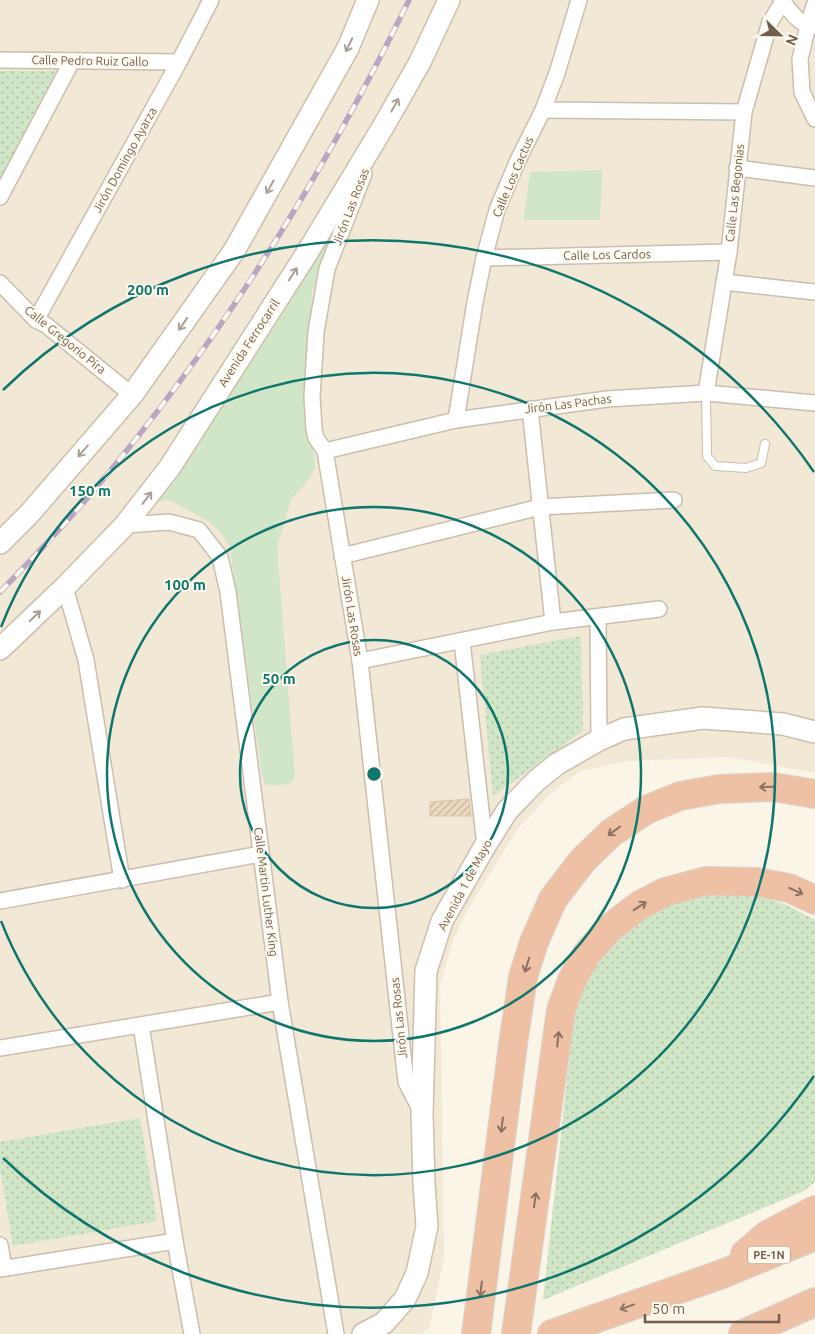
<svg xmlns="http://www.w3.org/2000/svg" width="815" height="1334" font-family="Ubuntu,sans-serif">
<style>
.residential{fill:#f1e8d6}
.green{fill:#d0e6c6}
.park{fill:url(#park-dots)}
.building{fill:url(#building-hatch);stroke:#dec0a3}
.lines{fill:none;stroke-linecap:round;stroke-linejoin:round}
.lane-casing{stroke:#cbbeae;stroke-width:10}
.street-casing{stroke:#cbbeae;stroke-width:18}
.secondary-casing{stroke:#cdbfac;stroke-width:24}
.highway-casing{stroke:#dad5d1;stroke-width:30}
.lane{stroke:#fff;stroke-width:8}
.street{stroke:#fff;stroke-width:15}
.secondary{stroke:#fff;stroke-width:21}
.highway{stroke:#eec0a4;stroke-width:28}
.rail-casing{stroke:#b9a6c3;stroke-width:5.5}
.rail{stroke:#fdf9ed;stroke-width:4;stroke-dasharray:11;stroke-linecap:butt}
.oneway{stroke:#aa9e95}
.oneway2{stroke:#8a725f}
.ring{fill:none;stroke:#0f766e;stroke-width:2.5}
.labels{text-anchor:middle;stroke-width:4;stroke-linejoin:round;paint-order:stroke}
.shield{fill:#fdf9ed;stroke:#9b8c7e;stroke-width:1}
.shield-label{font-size:11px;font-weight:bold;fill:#715e4e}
.street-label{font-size:12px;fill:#715e4e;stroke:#fdf9ed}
.centre{fill:#0f766e;stroke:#fdf9ed;stroke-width:2.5}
.ring-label{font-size:15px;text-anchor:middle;font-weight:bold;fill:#0f766e;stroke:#fdf9ed;stroke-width:4;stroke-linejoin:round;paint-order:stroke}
</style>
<defs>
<pattern id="park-dots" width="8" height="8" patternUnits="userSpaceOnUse" patternTransform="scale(1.25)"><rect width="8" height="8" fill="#d0e6c6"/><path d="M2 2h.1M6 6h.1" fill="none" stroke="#adbea3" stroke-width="1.8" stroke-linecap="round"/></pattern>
<pattern id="building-hatch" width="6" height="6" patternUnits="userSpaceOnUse" patternTransform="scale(1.25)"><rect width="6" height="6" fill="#edd8c1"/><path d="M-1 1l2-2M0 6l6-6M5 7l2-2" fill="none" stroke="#c4b29f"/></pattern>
</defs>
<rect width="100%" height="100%" fill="#faf5e7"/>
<path class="residential" d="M 0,0 L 815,0 L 815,773 L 728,757 L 627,761 L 580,771 L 550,794 L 517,830 L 468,909 L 454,938 L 440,984 L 444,1258 L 429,1328 L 421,1334 L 0,1334 Z"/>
<g class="green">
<path d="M 602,170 L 600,220 L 524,220 L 530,172 Z"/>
<path d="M 356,182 L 332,237 L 312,291 L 306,386 L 314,452 L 315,469 L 307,482 L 291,499 L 277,547 L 295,778 L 291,783 C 282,785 274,787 265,784 L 262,775 L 230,548 L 222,534 L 208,521 L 170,500 L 151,502 Z"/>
</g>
<g class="park">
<path d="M 0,71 L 57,71 L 0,185 Z"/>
<path d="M 581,636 L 583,731 L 493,796 L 480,655 Z"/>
<path d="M 726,892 L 758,896 L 787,905 L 815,920 L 815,1182 L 804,1191 L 543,1300 L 574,1014 L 583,991 L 594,969 L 610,947 L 628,928 L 667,901 L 696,896 Z"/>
<path d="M 140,1118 L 157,1221 L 13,1246 L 0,1167 L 0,1142 Z"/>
</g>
<path class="building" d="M 469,799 L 471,816 L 430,816 L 430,802 Z"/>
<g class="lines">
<defs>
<path id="lane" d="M 706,393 L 707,456 L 715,466 L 746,468 L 761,463 L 765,444"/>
<g id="street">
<path d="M 781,0 C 791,11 799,26 815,26"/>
<path d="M 815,3 L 808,26 L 800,59 L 802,92 L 815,119"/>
<path d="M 0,60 L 179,62"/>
<path d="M 543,110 L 744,112"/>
<path d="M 737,168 L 815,178"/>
<path d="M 364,174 L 327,269 L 316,332 L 312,397 L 314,429 L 316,438 L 325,451 L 360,661 L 406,1082 L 421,1111"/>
<path d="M 0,197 L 72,61"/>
<path d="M 484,258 L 729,252"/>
<path d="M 724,282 L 815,292"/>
<path d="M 0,283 L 36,320 L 46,325 L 132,395"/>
<path d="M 36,320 L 179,62 L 211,0"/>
<path d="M 706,393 L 729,252 L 744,112 L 770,22 L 784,0"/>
<path d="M 530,409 L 553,622"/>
<path d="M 456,420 L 475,302 L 484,258 L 497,210 L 518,160 L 543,110 L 557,73 L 579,0"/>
<path d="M 325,451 L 456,420 L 607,399 L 706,393 L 815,403"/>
<path d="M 125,525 L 169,522 L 199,530 L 220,557 L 228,592 L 280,1002 L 336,1334"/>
<path d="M 342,556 L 540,507 L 674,500"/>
<path d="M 65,587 L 86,660 L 122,880"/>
<path d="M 598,617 L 599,740"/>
<path d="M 462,641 L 485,846"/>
<path d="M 360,661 L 553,622 L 659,609"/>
<path d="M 0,901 L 261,854"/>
<path d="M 141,1025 L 175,1241 L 192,1334"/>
<path d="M 0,1048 L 280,1002"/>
<path d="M 0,1245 L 4,1268"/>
<path d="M 0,1269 L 175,1241"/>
</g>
<g id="secondary">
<path d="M 0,543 L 30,513 L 132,395 L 234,251 L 348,48 L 368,0"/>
<path d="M 0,649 L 65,587 L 125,525 L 170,467 L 307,253 L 383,127 L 420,62 L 449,0"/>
<path d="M 363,1334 L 384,1323 L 405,1299 L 417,1273 L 427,1226 L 424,1184 L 422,1114 L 426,971 L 442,921 L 485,846 L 507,811 L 536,781 L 557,764 L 599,740 L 624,729 L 703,718 L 783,724 L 815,732"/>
</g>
<g id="highway">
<path d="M 745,1254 L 767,1235 L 815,1210"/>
<path d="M 476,1334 L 513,1044 L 523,977 L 534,942 L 553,899 L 583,860 L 611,833 L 646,810 L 680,796 L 719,789 L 773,787 L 815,794"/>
<path d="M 516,1334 L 561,1010 L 572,980 L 586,955 L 610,928 L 640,905 L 665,892 L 706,881 L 757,882 L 789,888 L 815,900"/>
<path d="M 552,1334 L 722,1274 L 815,1236"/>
<path d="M 743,1334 L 815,1302"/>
</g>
</defs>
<use href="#lane" class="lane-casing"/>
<use href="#street" class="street-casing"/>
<use href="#secondary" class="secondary-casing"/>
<use href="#highway" class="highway-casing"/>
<use href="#lane" class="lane"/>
<use href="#street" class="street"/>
<use href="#secondary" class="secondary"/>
<use href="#highway" class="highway"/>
<defs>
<path id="rail" d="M 0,592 C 33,558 65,525 95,489 C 220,341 324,174 409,0"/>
</defs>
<use href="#rail" class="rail-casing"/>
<use href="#rail" class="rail"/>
</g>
<defs><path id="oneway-shaft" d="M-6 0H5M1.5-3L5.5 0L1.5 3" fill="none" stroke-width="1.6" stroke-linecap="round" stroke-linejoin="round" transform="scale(1.25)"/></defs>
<g class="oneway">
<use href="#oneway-shaft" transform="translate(349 45) rotate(115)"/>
<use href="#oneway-shaft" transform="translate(395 105) rotate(-61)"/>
<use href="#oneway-shaft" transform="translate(270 187) rotate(119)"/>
<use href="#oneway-shaft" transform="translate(293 274) rotate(-57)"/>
<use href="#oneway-shaft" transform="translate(183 324) rotate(125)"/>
<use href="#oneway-shaft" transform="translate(83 451) rotate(131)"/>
<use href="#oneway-shaft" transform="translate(147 498) rotate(-52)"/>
<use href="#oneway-shaft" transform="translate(35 616) rotate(-44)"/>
</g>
<g class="oneway2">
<use href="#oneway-shaft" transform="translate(767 787) rotate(179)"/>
<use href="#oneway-shaft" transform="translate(614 831) rotate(144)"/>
<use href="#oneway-shaft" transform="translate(796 891) rotate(24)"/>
<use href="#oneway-shaft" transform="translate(640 906) rotate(-33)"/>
<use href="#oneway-shaft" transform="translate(527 965) rotate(107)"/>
<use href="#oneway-shaft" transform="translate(558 1039) rotate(-83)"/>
<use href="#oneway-shaft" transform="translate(502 1125) rotate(97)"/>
<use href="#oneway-shaft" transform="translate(535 1200) rotate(-82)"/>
<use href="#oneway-shaft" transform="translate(481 1289) rotate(97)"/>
<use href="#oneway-shaft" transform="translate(627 1307) rotate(160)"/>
</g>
<g class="ring">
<circle cx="374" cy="774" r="134"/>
<circle cx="374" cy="774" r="267"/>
<path d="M1 627A401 401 0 1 1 1 921"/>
<path d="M814 1076A534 534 0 0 1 3 1158M3 390A534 534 0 0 1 814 472"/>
</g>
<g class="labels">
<rect class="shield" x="748" y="1246.5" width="42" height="17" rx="4"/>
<g class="shield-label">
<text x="769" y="1259">PE-1N</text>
</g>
<g class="street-label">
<text transform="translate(90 61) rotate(1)" y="4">Calle Pedro Ruiz Gallo</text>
<text transform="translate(125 160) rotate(-61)" y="4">Jirón Domingo Ayarza</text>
<text transform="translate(513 177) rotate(-67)" y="4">Calle Los Cactus</text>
<text transform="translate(735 193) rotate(-84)" y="4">Calle Las Begonias</text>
<text transform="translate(351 207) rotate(-69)" y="4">Jirón Las Rosas</text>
<text transform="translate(607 255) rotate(-1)" y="4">Calle Los Cardos</text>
<text transform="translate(65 340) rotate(39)" y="4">Calle Gregorio Pira</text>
<text transform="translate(249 343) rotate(-57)" y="4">Avenida Ferrocarril</text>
<text transform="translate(568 404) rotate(-7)" y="4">Jirón Las Pachas</text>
<text transform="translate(352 616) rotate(81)" y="4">Jirón Las Rosas</text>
<text transform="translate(465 885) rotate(-62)" y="4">Avenida 1 de Mayo</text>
<text transform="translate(266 892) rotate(83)" y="4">Calle Martin Luther King</text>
<text transform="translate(399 1018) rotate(-96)" y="4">Jirón Las Rosas</text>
</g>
</g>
<circle cx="374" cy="774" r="8" class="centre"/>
<g class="ring-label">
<text x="148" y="295">200 m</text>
<text x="90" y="496">150 m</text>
<text x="185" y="590">100 m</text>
<text x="279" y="684">50 m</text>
</g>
<g transform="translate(780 35) rotate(113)" stroke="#fdf9ed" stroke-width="4" paint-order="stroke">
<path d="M0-4L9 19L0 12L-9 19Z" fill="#715e4e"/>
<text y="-8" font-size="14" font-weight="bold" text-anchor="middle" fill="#715e4e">N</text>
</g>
<path d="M645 1314v8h134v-8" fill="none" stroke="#715e4e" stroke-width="2.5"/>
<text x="652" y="1314" font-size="15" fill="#715e4e" stroke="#fdf9ed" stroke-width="4" paint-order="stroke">50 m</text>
</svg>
